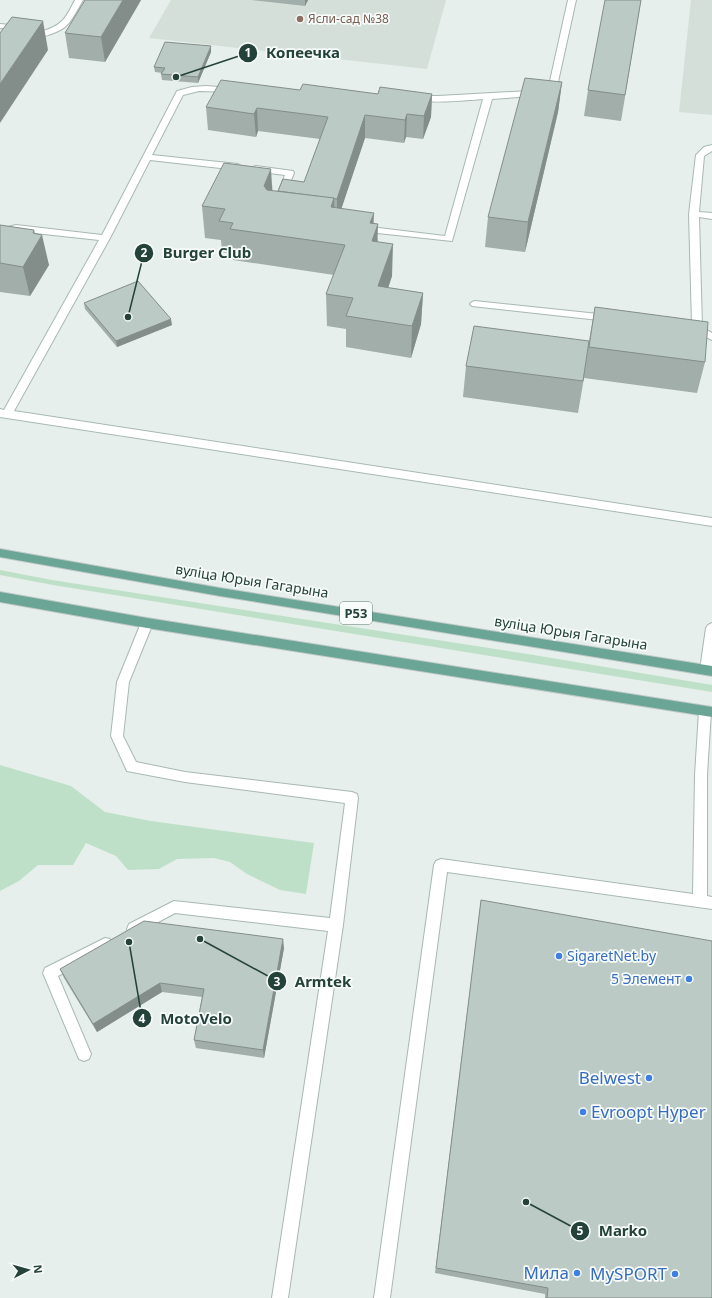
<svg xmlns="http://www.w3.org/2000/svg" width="712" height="1298" font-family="'Noto Sans',sans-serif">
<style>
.built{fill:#d4dfda}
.green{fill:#bfe0c8}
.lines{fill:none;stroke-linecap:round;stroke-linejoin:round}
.service-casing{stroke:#a8b8b2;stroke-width:2}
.primary-casing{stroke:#c2cac8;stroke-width:2}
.service{fill:#fff;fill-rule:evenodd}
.primary{fill:#6aa596;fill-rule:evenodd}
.wall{fill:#a1aea9}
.shaded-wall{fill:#838d89}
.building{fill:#bbcac4;stroke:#838d89}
.education-dot{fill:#8d6e63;stroke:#f7fbf9;stroke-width:1.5}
.shop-dot{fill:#3f7fe0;stroke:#f7fbf9;stroke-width:1.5}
.labels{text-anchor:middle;stroke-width:3.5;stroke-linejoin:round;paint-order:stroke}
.far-education-label{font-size:12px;fill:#785e54;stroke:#f7fbf9;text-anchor:start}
.shield{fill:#f7fbf9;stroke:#637a73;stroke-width:1}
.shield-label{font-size:13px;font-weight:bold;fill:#24423a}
.street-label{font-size:14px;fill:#24423a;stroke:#f7fbf9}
.shop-label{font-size:14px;fill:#366cbe;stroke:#f7fbf9;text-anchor:start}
.near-shop-label{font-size:17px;fill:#366cbe;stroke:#f7fbf9;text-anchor:end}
.leader{fill:none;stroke:#24423a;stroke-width:1.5}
.callout-dot{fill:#24423a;stroke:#f7fbf9;stroke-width:1.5}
.mark-label{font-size:12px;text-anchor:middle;font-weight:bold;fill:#fff}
.callout-label{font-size:15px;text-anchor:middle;font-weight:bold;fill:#24423a;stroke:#f7fbf9;stroke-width:3.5;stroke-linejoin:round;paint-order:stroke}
</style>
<rect width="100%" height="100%" fill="#e6efeb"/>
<g class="built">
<path d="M 171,0 L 446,0 L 427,69 L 149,38 Z"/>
<path d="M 691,0 L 712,0 L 712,115 L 679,112 Z"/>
</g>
<g class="green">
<path d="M 0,570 L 52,580 L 534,655 L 712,685 L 712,692 L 53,585 L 0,575 Z"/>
<path d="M 0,765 L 71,786 L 105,812 L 151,821 L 314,843 L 306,894 L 280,890 L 247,874 L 230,862 L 214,858 L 177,859 L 159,869 L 128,870 L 116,856 L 86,843 L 73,865 L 38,865 L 19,881 L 0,891 Z"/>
</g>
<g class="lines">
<defs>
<g id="service">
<path d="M 75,0 L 83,0 C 78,8 74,17 68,24 C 56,38 18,41 0,44 L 0,40 C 17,36 49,34 62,21 C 68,15 71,7 75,0 Z"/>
<path d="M 568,0 L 576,0 L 556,91 L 548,95 L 492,99 L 452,241 L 359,231 L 357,229 L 362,226 L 445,236 L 483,99 C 471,100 419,105 412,98 L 416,96 L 438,96 L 548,90 Z"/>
<path d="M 0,24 L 21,26 L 25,28 L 21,30 L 0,28 Z"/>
<path d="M 206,86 L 232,88 L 236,90 L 232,92 L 199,91 L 183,95 L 152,155 L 238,164 L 242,167 L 238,170 L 150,160 L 110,238 L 14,411 L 712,518 L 712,526 L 0,417 L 0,409 L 4,410 L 99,240 L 16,231 L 0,235 L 0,229 L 16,225 L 102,235 L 177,91 L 192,87 Z"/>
<path d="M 712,145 L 712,151 L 704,156 L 699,212 L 712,213 L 712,219 L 699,217 L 702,327 L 712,333 L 712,340 L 694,331 L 687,329 L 685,327 L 687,325 L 692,324 L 689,214 L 696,155 L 704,147 Z"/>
<path d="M 256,166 L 293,171 L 294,173 L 284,197 L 278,197 L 277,195 L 285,175 L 253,171 L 252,169 L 253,167 Z"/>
<path d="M 475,301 L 608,315 L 613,318 L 608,321 L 472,306 L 470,304 L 472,302 Z"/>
<path d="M 147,618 L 151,620 L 153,623 L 129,682 L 123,736 L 136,762 L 185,772 L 352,792 L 357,794 L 358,798 L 343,925 L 288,1298 L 272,1298 L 328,931 L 175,913 L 134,935 L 129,934 L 127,929 L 129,924 L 174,901 L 330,918 L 345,803 L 185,782 L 127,771 L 111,736 L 117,682 L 141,623 L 143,620 Z"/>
<path d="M 712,623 L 712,670 L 710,673 L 706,675 L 702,673 L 700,670 L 706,628 L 708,625 Z"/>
<path d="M 705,706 L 709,707 L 711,711 L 707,775 L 707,896 L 712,897 L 712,909 L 447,872 L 390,1298 L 374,1298 L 434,865 L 436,861 L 441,859 L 693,894 L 695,775 L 699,711 L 701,707 Z"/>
<path d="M 105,938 L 110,939 L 112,944 L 110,949 L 58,976 L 91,1054 L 89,1059 L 84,1061 L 79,1059 L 43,973 L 45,968 Z"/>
</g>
<g id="primary">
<path d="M 0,549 L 220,588 L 712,666 L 712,676 L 220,596 L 0,557 Z"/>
<path d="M 0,592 L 147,618 L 712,707 L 712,717 L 147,628 L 0,602 Z"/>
</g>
</defs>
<use href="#service" class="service-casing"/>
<use href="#primary" class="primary-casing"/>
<use href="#service" class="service"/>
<use href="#primary" class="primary"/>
</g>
<g class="wall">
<path d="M 141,0 L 105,62 L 69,58 L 65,33 Z"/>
<path d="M 251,0 L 308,0 L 305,6 Z"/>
<path d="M 641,0 L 621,121 L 584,116 L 588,90 Z"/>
<path d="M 211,46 L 211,52 L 198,83 L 162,80 L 161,74 L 162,73 L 155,72 L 154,67 Z"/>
<path d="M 562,82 L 558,112 L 525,252 L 485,247 L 488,217 Z"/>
<path d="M 300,90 L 378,94 L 432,94 L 431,117 L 423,139 L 406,137 L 404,143 L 365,138 L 341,209 L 374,223 L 378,242 L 392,276 L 388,288 L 423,293 L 421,324 L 411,358 L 346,347 L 346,329 L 327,326 L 326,294 L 334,275 L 233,260 L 232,254 L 222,252 L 221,240 L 205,238 L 202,206 L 272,191 L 278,191 L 304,182 L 320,139 L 258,131 L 256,137 L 208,130 L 206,107 Z"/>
<path d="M 0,225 L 35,234 L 49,265 L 30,296 L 0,292 Z"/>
<path d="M 84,303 L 172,325 L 117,347 L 85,309 Z"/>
<path d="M 595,307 L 705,362 L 697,393 L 584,378 L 578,413 L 463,397 L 466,366 L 589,341 Z"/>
<path d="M 481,900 L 712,1298 L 545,1298 L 545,1294 L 435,1273 Z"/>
<path d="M 284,948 L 264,1058 L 196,1048 L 194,1040 L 202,997 L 162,992 L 97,1032 L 64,978 L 60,969 Z"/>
</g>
<g class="shaded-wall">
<path d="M 123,0 L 141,0 L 105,62 L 101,37 Z"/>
<path d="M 305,0 L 308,0 L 305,6 Z"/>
<path d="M 43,21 L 48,50 L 0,123 L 0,84 Z"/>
<path d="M 211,46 L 211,52 L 198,83 L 198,77 Z"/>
<path d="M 562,82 L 558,112 L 525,252 L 528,222 Z"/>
<path d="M 432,94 L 431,117 L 423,139 L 424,116 Z"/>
<path d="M 257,108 L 258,131 L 256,137 L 254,114 Z"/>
<path d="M 407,114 L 406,137 L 404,143 L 405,120 Z"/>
<path d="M 365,115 L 365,138 L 337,222 L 337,199 Z"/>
<path d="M 271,169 L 273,200 L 264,186 Z"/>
<path d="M 334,198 L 335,230 L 331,207 Z"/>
<path d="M 374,213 L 373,237 L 378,224 L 377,255 L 372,273 L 370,223 Z"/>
<path d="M 34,230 L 37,243 L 42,235 L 49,265 L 30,296 L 23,267 L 33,233 Z"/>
<path d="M 393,244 L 392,276 L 378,318 L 378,286 Z"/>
<path d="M 423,293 L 421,324 L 411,358 L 412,326 Z"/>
<path d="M 171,319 L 172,325 L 117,347 L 116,341 Z"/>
<path d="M 283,939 L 284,948 L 264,1058 L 263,1050 Z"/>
<path d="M 160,983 L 162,992 L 97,1032 L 93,1024 Z"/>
</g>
<g class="building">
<path d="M 85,0 L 123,0 L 101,37 L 65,33 Z"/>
<path d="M 605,0 L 641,0 L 625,95 L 588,90 Z"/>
<path d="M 12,17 L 43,21 L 0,84 L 0,33 Z"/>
<path d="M 165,42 L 211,46 L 198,77 L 161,74 L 165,68 L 154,67 Z"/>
<path d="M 525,78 L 562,82 L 528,222 L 488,217 Z"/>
<path d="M 221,80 L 300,90 L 303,84 L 378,94 L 380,87 L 432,94 L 424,116 L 407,114 L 405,120 L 365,115 L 337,199 L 278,191 L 283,179 L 304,182 L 328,117 L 257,108 L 254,114 L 206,107 Z"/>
<path d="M 224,163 L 271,169 L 264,186 L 267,190 L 334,198 L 331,207 L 374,213 L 370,223 L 378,224 L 372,241 L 393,244 L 378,286 L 423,293 L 412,326 L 346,316 L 353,298 L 326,294 L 345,245 L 230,229 L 233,223 L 219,221 L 225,209 L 202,206 Z"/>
<path d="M 0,225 L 34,230 L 33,233 L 42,235 L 23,267 L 0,263 Z"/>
<path d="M 138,281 L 171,319 L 116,341 L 84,303 Z"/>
<path d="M 595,307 L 708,322 L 705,362 L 589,347 Z"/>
<path d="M 474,326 L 589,341 L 583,381 L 466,366 Z"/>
<path d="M 481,900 L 712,941 L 712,1298 L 547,1298 L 548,1288 L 436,1268 Z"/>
<path d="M 144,921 L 283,939 L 263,1050 L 194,1040 L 204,989 L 160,983 L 93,1024 L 60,969 Z"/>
</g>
<circle class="education-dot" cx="300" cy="19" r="4"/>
<g class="shop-dot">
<circle cx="559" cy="956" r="4"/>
<circle cx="689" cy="979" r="4"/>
<circle cx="649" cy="1078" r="4"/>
<circle cx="583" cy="1112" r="4"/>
<circle cx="577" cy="1273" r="4"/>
<circle cx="675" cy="1274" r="4"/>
</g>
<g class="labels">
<g class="far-education-label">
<text x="308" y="23">Ясли-сад №38</text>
</g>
<rect class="shield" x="340" y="602" width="32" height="22" rx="3"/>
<g class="shield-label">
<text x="356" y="618">Р53</text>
</g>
<g class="street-label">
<text transform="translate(252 581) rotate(9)" y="5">вуліца Юрыя Гагарына</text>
<text transform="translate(571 633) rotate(9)" y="5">вуліца Юрыя Гагарына</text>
</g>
<g class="shop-label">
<text x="567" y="961">SigaretNet.by</text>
<text x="681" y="984" text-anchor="end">5 Элемент</text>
</g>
<g class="near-shop-label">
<text x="641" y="1084">Belwest</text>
<text x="591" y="1118" text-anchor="start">Evroopt Hyper</text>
<text x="569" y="1279">Мила</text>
<text x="667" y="1280">MySPORT</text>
</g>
</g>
<path class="leader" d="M176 77L248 53M128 317L144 253M200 939L277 981M129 942L142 1018M526 1202L580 1231"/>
<g class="callout-dot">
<circle cx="176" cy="77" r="4"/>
<circle cx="128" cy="317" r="4"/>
<circle cx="200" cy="939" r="4"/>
<circle cx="129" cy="942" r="4"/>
<circle cx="526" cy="1202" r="4"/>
<circle cx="248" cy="53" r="10"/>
<circle cx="144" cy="253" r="10"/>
<circle cx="277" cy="981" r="10"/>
<circle cx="142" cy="1018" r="10"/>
<circle cx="580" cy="1231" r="10"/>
</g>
<g class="mark-label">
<text x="248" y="57">1</text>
<text x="144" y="257">2</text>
<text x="277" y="986">3</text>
<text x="142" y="1023">4</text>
<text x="580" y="1235">5</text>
</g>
<g class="callout-label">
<text x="303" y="58">Копеечка</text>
<text x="207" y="258">Burger Club</text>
<text x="323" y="987">Armtek</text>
<text x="196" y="1024">MotoVelo</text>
<text x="623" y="1236">Marko</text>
</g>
<g transform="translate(28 1270) rotate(84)" stroke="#f7fbf9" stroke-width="3" paint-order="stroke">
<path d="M0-3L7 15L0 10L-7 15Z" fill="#24423a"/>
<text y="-6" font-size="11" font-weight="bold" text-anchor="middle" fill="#24423a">N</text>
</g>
</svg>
